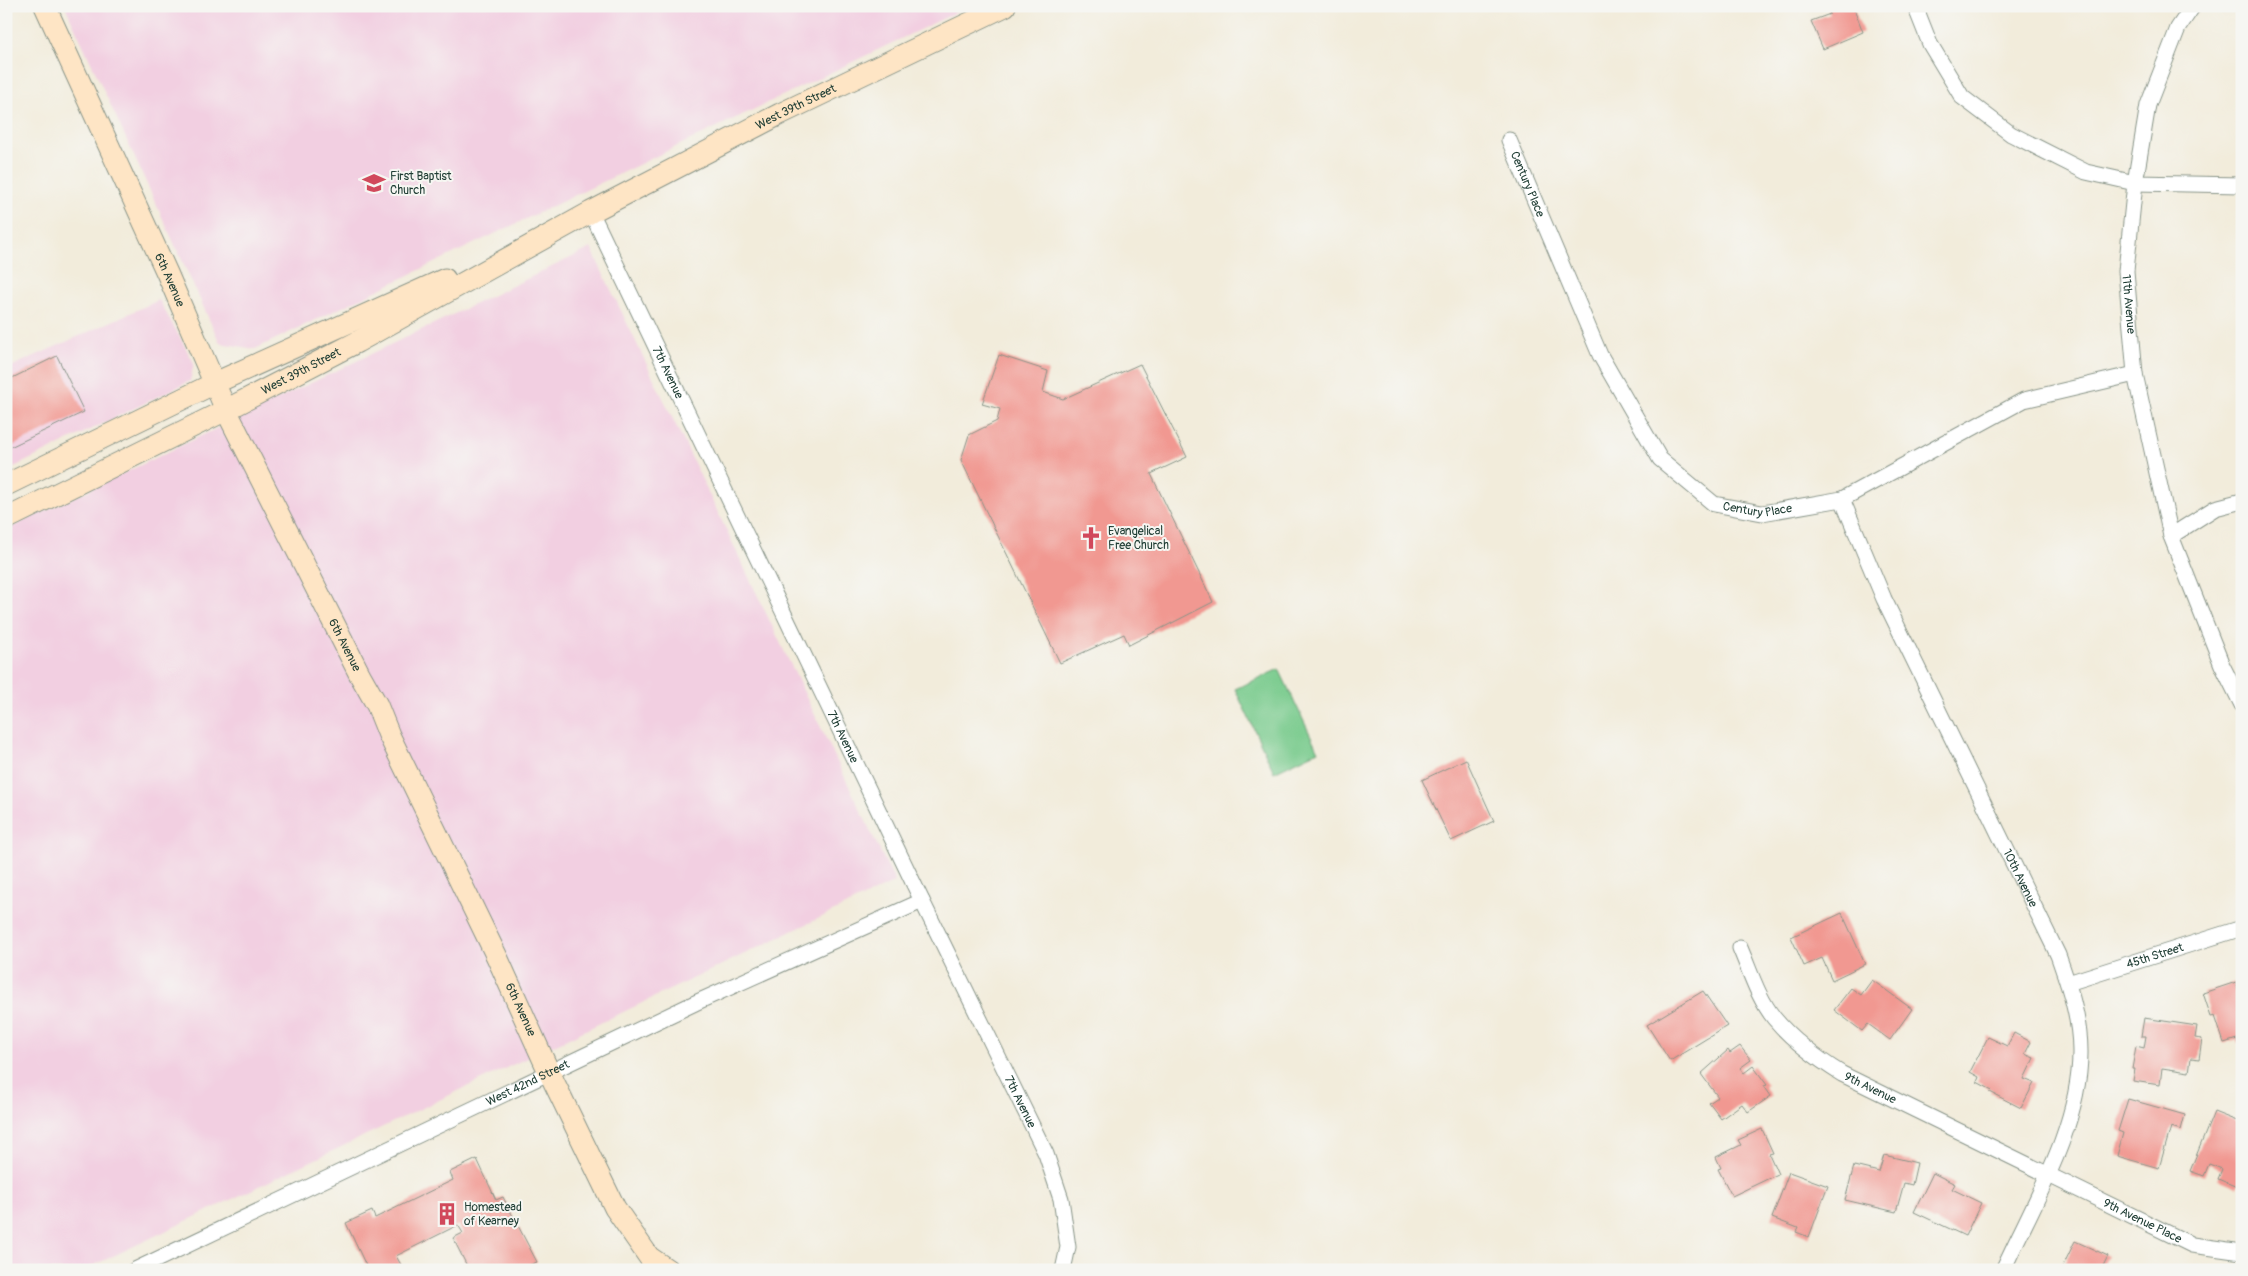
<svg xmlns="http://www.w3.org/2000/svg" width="2248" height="1276" font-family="Pangolin,sans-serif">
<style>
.built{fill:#f2cfe1}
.green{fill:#78ca8c;stroke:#4c8460}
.building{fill:#f19891}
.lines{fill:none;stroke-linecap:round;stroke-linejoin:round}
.street-casing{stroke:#889488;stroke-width:17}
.secondary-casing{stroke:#889488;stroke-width:23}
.street{stroke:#fff;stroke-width:15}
.secondary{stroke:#fee5c5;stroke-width:21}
.labels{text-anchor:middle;stroke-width:4;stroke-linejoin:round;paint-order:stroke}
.street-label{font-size:12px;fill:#1f3d34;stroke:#f6f6f2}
.poi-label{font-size:12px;fill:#1f3d34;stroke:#f6f6f2;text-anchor:start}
</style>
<rect width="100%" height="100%" fill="#f6f6f2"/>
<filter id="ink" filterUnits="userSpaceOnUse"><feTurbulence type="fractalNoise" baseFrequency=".02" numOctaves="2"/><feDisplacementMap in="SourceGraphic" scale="10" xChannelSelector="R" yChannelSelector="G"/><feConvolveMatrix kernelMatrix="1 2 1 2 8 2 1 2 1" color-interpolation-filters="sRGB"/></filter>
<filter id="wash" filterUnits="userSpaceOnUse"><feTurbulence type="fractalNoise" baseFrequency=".0096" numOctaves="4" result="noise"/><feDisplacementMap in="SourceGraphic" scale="20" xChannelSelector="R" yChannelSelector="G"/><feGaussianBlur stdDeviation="1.12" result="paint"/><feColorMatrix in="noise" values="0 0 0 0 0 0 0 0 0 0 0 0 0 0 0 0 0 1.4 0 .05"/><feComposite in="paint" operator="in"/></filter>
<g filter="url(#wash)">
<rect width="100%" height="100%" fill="#f2ecdb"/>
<g class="built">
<path d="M 65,6 L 969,6 L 255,349 L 220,343 Z"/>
<path d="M 591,248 L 895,882 L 84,1270 L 6,1270 L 6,530 Z"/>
<path d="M 159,300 L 194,363 L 190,381 L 6,471 L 6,369 Z"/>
</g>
<path class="green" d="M 1279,669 L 1318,751 L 1274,772 L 1235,689 Z"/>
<g id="blocks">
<g class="building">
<path d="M 1827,6 L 1853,6 L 1863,32 L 1823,49 L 1811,21 L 1830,14 Z"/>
<path d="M 999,355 L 1048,371 L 1043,392 L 1063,399 L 1140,364 L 1187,457 L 1151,474 L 1213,602 L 1129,645 L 1124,634 L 1060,663 L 961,460 L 969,435 L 997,421 L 1000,409 L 982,404 Z"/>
<path d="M 57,356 L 84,412 L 6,449 L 6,381 Z"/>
<path d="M 1466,759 L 1494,821 L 1451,841 L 1422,780 Z"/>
<path d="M 1842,913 L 1865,964 L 1832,980 L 1822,958 L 1804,966 L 1791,937 Z"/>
<path d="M 1872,980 L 1912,1009 L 1890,1040 L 1868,1024 L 1862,1031 L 1834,1010 L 1851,988 L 1861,995 Z"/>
<path d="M 2236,982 L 2239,992 L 2242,992 L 2242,1042 L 2238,1043 L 2237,1039 L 2224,1043 L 2215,1016 L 2211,1017 L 2203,993 Z"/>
<path d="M 1703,991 L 1727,1026 L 1670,1061 L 1647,1025 Z"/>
<path d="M 2144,1018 L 2197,1026 L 2195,1038 L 2202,1039 L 2199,1059 L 2191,1058 L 2189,1072 L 2162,1068 L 2160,1085 L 2133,1081 L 2135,1069 L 2132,1069 L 2136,1046 L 2144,1048 L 2146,1036 L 2141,1036 Z"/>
<path d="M 2014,1033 L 2031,1042 L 2025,1054 L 2034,1058 L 2024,1079 L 2034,1083 L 2021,1108 L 1990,1092 L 1992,1090 L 1977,1082 L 1979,1077 L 1970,1072 L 1988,1037 L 2007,1046 Z"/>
<path d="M 1740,1046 L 1751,1060 L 1740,1068 L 1744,1073 L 1753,1066 L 1767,1085 L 1764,1086 L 1771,1096 L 1748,1112 L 1742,1104 L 1721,1119 L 1709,1103 L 1718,1097 L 1701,1074 L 1728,1050 L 1730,1053 Z"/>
<path d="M 2128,1099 L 2185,1115 L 2181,1130 L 2171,1127 L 2159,1168 L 2117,1156 L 2123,1133 L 2118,1131 Z"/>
<path d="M 2214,1112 L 2242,1123 L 2242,1185 L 2239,1184 L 2237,1187 L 2218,1179 L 2222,1169 L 2209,1164 L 2204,1176 L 2190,1171 Z"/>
<path d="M 1762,1129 L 1773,1153 L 1769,1154 L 1778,1174 L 1732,1196 L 1718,1169 L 1721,1168 L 1716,1157 L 1741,1145 L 1738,1140 Z"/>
<path d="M 1884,1155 L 1917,1163 L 1912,1185 L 1904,1183 L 1896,1212 L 1845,1200 L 1854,1166 L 1879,1172 Z"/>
<path d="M 477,1159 L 496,1200 L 503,1197 L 537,1262 L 530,1265 L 532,1270 L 469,1270 L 453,1238 L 463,1233 L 458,1225 L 396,1256 L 404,1270 L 368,1270 L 346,1223 L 372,1211 L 375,1218 L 453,1180 L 450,1172 Z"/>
<path d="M 1789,1172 L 1828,1186 L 1809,1237 L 1796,1232 L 1798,1228 L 1772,1218 Z"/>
<path d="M 1933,1173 L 1955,1184 L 1952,1189 L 1981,1203 L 1965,1236 L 1914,1212 Z"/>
<path d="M 2075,1241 L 2108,1256 L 2101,1270 L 2061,1270 Z"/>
</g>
</g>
</g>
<g filter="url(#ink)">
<use href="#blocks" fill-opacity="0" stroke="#889488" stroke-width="1"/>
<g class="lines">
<defs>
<g id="street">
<path d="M 1915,6 L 1930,44 L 1962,97 L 2011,134 L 2086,172 L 2135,183 L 2242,185"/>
<path id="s1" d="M 2193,6 L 2178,28 L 2148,105 L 2135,183 L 2126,271 L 2135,374 L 2171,536 L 2222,665 L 2242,705"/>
<path id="s2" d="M 1509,140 L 1600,355 L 1660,459 L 1714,504 L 1762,513 L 1842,499 L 2024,400 L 2135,374"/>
<path id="s3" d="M 591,212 L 922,901 L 1046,1154 L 1061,1199 L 1068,1247 L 1063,1270"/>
<path id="s4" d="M 1842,499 L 1884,599 L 2058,955 C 2069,986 2080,1018 2080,1051 C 2081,1125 2033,1204 2003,1270"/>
<path d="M 2171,536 L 2215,508 L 2242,501"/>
<path id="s5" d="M 1740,948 C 1750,971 1758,998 1774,1018 C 1793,1041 1816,1058 1842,1074 L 2192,1245 L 2242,1252"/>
<path id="s6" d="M 2068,983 L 2242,928"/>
<path id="s7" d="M 135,1270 L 695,1003 L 922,901"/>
</g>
<g id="secondary">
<path id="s8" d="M 45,6 L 167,273 L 226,410 L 360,675 L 377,705 L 389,735 L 497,957 L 549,1072 L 615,1208 L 649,1257 L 668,1270"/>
<path d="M 6,485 L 215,383 L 445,279"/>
<path id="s9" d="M 6,519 L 226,410 L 357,342 L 591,212 L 780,114 L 1005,6"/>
</g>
</defs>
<use href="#street" class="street-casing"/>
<use href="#secondary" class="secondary-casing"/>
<use href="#street" class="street"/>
<use href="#secondary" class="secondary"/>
</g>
</g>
<defs>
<symbol id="school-bare" viewBox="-9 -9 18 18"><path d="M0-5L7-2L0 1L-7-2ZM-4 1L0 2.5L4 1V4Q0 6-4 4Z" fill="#d1495b" stroke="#f6f6f2" stroke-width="2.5" paint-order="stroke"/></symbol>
<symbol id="church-bare" viewBox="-9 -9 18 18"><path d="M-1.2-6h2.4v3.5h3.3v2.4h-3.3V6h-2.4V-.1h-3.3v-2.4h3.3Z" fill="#d1495b" stroke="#f6f6f2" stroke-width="2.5" paint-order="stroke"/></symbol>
<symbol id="building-bare" viewBox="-9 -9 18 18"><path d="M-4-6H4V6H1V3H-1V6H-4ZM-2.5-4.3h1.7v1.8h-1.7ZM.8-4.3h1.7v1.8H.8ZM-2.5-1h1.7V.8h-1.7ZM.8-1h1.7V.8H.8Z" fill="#d1495b" stroke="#f6f6f2" stroke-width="2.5" paint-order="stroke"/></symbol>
</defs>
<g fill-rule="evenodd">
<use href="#school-bare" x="358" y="167" width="32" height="32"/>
<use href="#church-bare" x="1075" y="522" width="32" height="32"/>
<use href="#building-bare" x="431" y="1198" width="32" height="32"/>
</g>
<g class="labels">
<g class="street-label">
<text dy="4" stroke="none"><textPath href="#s9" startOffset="891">West 39th Street</textPath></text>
<text dy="4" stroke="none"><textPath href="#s2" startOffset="48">Century Place</textPath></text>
<text dy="4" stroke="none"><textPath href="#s8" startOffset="301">6th Avenue</textPath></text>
<text dy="4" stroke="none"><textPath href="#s1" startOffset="310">11th Avenue</textPath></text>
<text dy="4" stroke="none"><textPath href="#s9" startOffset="330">West 39th Street</textPath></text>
<text dy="4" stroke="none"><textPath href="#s3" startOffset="178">7th Avenue</textPath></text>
<text dy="4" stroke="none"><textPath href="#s2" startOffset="468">Century Place</textPath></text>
<text dy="4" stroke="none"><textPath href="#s8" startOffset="706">6th Avenue</textPath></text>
<text dy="4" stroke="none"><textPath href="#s3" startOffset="582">7th Avenue</textPath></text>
<text dy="4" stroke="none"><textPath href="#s4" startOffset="419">10th Avenue</textPath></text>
<text dy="4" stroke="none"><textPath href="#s6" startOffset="91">45th Street</textPath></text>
<text dy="4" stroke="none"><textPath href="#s8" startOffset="1111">6th Avenue</textPath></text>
<text dy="4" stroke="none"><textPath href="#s7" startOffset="435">West 42nd Street</textPath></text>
<text dy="4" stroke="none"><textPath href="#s5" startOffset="198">9th Avenue</textPath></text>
<text dy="4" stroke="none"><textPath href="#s3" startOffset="988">7th Avenue</textPath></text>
<text dy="4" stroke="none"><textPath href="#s5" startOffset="501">9th Avenue Place</textPath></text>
</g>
<g class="poi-label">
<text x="390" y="180">First Baptist<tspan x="390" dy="14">Church</tspan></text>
<text x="1108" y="535">Evangelical<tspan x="1108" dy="14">Free Church</tspan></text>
<text x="464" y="1211">Homestead<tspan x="464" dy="14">of Kearney</tspan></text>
</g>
</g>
<rect width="2248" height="1276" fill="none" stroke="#f6f6f2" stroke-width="25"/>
</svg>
